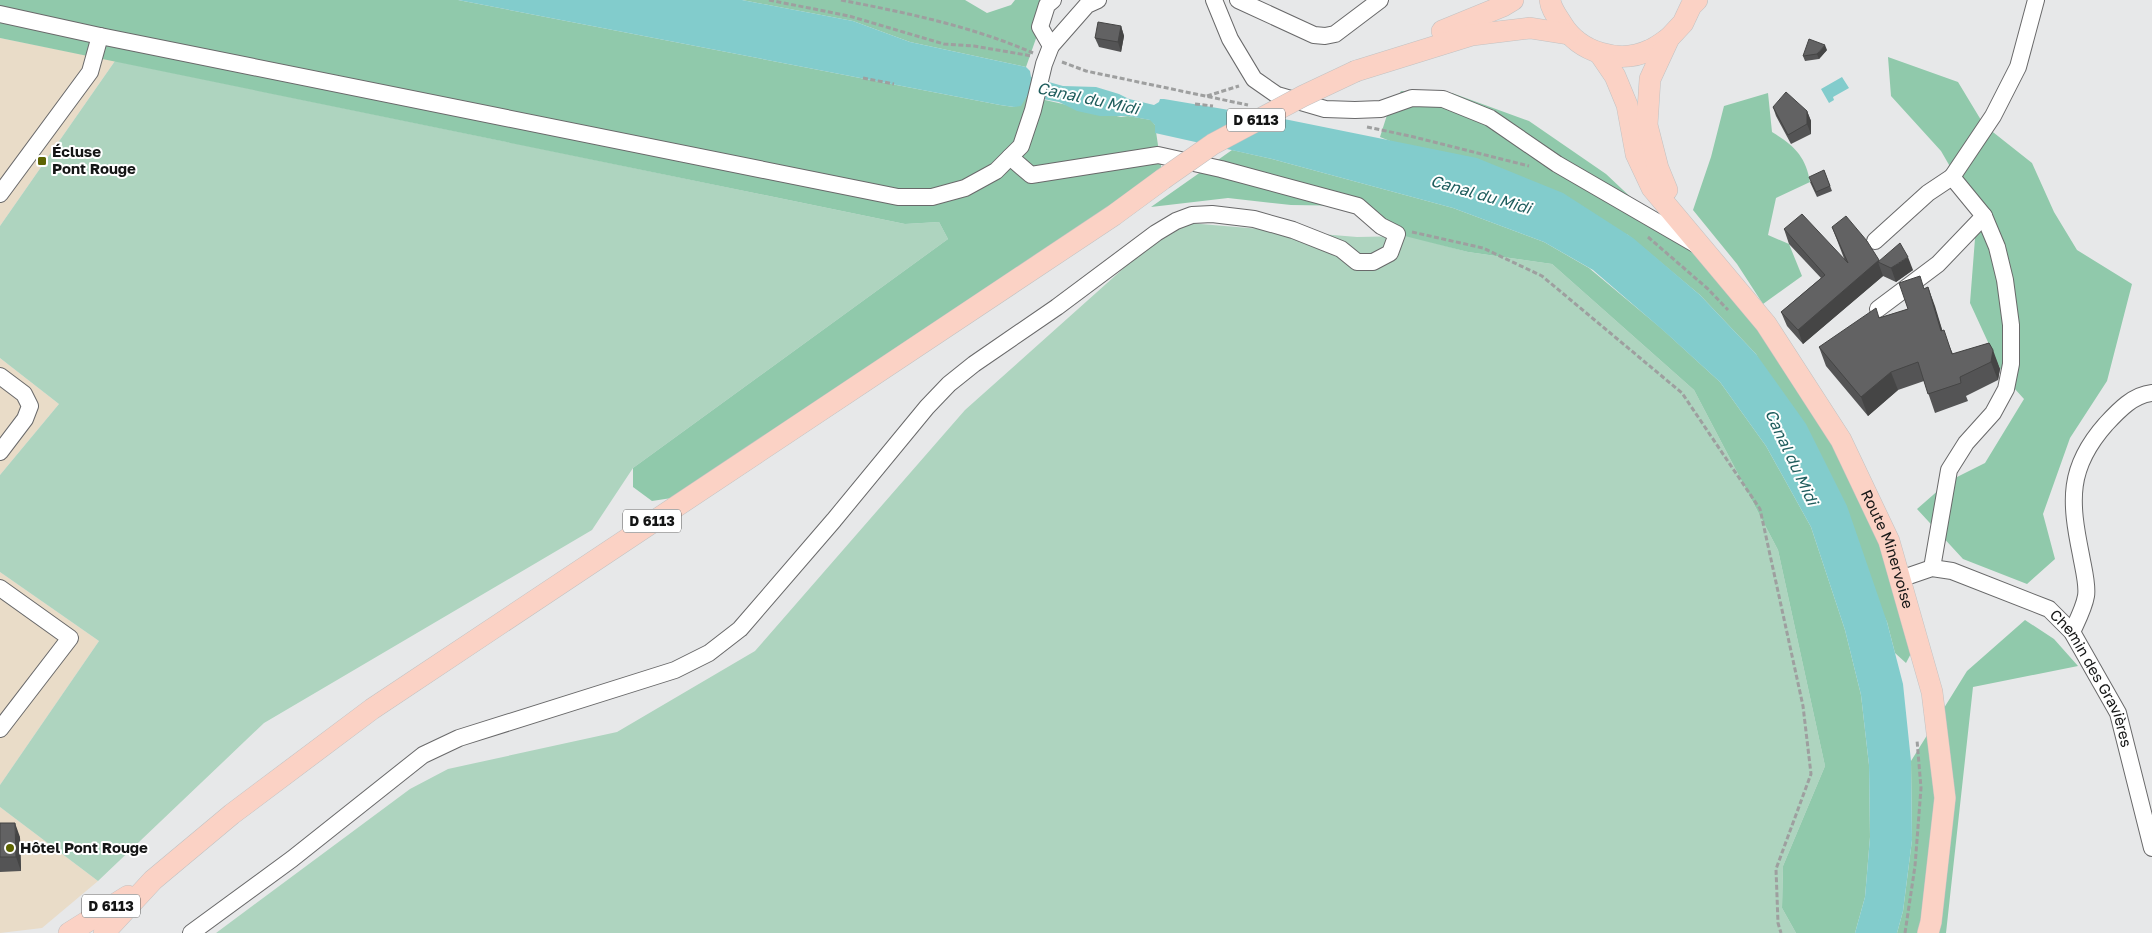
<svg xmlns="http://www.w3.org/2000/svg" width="2152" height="933" font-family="'Golos Text',sans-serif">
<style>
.commercial{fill:#e9dcc8}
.green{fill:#aed4bf}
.forest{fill:#90c9ab}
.water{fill:#82cccc}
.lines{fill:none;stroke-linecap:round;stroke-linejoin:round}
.minor-casing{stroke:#69696a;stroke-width:18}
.major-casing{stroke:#c2c2c2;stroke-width:22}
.path{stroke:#9e9f9f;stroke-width:3;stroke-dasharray:5 2.5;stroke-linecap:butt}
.minor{stroke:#fff;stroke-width:16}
.major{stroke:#fbd2c5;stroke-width:21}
.major-bridge-casing{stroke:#c2c2c2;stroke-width:22;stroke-linecap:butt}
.major-bridge{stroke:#fbd2c5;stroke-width:21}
.wall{fill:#545455}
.shaded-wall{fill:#454545}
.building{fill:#626263;stroke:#454545}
.poi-dot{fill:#5d6401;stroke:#fff;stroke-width:2}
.labels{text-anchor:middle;stroke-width:4;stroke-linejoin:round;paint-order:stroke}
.shield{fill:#fff;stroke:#5a5b5b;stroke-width:1}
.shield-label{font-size:14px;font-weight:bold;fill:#141515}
.poi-label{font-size:15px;font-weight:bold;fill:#141515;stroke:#fff;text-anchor:start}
.street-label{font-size:15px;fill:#141515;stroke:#fff}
.water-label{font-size:16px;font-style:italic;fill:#1f5d5d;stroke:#fff}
</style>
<rect width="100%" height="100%" fill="#e7e8e9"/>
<g class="commercial">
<path d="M 0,38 L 115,61 L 0,226 Z"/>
<path d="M 0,358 L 59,404 L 0,475 Z"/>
<path d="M 0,572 L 99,641 L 0,785 Z"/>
<path d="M 0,807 L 98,881 L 42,928 L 0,933 Z"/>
</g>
<g class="green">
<path d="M 115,61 L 905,224 L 939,222 L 948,239 L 633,468 L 592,530 L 264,723 L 98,881 L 0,807 L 0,785 L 99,641 L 0,572 L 0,475 L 59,404 L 0,358 L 0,226 Z"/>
<path d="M 1189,223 L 1357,237 L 1409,236 L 1468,252 L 1552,264 L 1694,390 L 1778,550 L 1825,766 L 1783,866 L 1782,908 L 1796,933 L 216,933 L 410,789 L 448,769 L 617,732 L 755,651 L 965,410 L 1144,250 Z"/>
</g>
<g class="forest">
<path d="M 0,0 L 458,0 L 1000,105 L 1014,107 L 1027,96 L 1121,117 L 1128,116 L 1151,120 L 1155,125 L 1163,179 L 691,495 L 652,501 L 633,487 L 633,468 L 948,239 L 939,222 L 905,224 L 0,38 Z"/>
<path d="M 742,0 L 965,0 L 987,13 L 1011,5 L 1015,0 L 1053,0 L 1040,27 L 1026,67 L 910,42 L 853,21 Z"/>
<path d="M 1888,57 L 1958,82 L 1984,125 L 2032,163 L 2054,212 L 2077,250 L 2132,284 L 2107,381 L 2070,438 L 2043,514 L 2055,559 L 2027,584 L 1963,559 L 1917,509 L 1949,481 L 1985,463 L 2024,399 L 2004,377 L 1970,303 L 1977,213 L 1941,151 L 1891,96 Z"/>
<path d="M 1401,91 L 1452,93 L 1529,121 L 1606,174 L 1672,236 L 1703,249 L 1841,440 L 1917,642 L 1906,663 L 1895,653 L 1887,622 L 1756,354 L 1700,295 L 1628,235 L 1380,137 L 1387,115 Z"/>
<path d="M 1768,93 L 1772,132 C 1793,145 1806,156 1810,182 L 1776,198 L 1768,235 L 1789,244 L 1802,276 L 1763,304 L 1737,264 L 1693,210 L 1711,157 L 1724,106 Z"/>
<path d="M 1232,150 L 1272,159 L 1453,208 L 1544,242 L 1589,268 L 1662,329 L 1720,382 L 1766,446 L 1811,527 L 1845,630 L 1861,695 L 1869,765 L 1870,837 L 1865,897 L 1855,933 L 1796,933 L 1782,908 L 1783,866 L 1825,766 L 1778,550 L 1694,390 L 1552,264 L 1468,252 L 1397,234 L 1358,206 L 1291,205 L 1228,198 L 1151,207 Z"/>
<path d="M 2025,620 L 2054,639 L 2078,666 L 1973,687 L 1946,933 L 1897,933 L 1903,911 L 1912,840 L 1911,761 L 1967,671 Z"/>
</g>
<g class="water">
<path d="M 458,0 L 742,0 L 853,21 L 910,42 L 1026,67 L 1030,71 L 1031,77 L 1063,86 L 1096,87 L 1119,94 L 1129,99 L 1154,105 L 1159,102 L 1160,99 L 1164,99 L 1289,120 L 1477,158 L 1563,193 L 1633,238 L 1700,295 L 1756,354 L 1806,424 L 1847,506 L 1887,622 L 1903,684 L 1911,761 L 1912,840 L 1903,911 L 1897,933 L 1855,933 L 1865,897 L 1870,837 L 1869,765 L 1861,695 L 1845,630 L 1811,527 L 1766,446 L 1720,382 L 1665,332 L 1593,270 L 1544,242 L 1453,208 L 1272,159 L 1155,133 L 1155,125 L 1150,120 L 1128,116 L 1100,116 L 1077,111 L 1059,102 L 1027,96 L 1021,106 L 1014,107 L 1000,105 Z"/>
<path d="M 1842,77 L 1849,88 L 1833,97 L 1834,100 L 1829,103 L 1821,89 Z"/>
</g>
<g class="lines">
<defs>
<g id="minor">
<path d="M 1214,0 L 1230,39 L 1254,79 L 1277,95 L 1325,109 L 1355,110 L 1381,109 L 1412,98 L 1443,99 L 1490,118 L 1557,164 L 1695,244"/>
<path d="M 1238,0 L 1314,35 L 1325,36 L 1335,34 L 1380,0"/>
<path d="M 0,14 L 100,36 L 898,197 L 932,197 L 965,188 L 996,171 L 1021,146 L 1033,110 L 1044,64 L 1051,46 L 1087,5 L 1098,0"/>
<path d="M 1051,46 L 1040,27 L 1047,5 L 1053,0"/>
<path d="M 1952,177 L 1993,116 L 2018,67 L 2036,0"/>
<path d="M 0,194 L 90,72 L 100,36"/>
<path d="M 1875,241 L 1928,193 L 1952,177 L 1984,216 L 1997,247 L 2005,280 L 2011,325 L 2011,364 L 2006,389 L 1993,413 L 1966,443 L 1949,470 L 1932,568"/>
<path d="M 1878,309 L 1938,264 L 1984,216"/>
<path d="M 0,376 L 24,394 L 30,406 L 25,419 L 0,452"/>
<path id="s1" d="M 1900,579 L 1932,568 L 1952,571 L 2049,609 L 2072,632 L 2118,713 L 2152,848"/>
<path d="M 0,588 L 70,638 L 0,729"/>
<path d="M 2072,632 C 2077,621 2084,608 2086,596 C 2088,585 2083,567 2081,555 C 2070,501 2067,468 2106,424 C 2119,410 2133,395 2152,393"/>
<path d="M 191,933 L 292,859 L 423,755 L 459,738 L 675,670 L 709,653 L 740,629 L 834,520 L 927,407 L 949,384 L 974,364 L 1057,307 L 1156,233 L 1176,221 L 1192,215 L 1212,214 L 1254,219 L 1293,230 L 1341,249 L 1357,262 L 1373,262 L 1390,253 L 1397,234 L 1381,226 L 1358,206 L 1221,169 L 1158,155 L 1031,175 L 1010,157"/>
</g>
<g id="major">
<path d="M 1550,0 C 1551,9 1557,16 1562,24 C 1579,52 1619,65 1650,50 C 1657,47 1663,42 1669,38"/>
<path d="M 1442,31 L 1503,6 L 1513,0"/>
<path id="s2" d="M 1600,54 L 1615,76 L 1627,105 L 1636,154 L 1652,188 L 1766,324 L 1841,440 L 1889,541 L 1932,692 L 1945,798 L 1931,922 L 1928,933"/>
<path d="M 1356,71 L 1472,35 L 1530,28 L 1568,34"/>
<path d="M 1667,190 L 1658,168 L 1647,125 L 1650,79 L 1669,38 L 1683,23 L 1691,6 L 1697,0"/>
<path d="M 69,933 L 128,896"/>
<path d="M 104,933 L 153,880 L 232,814 L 372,709 L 1114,215 L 1163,179"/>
</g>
</defs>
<use href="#minor" class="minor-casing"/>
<use href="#major" class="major-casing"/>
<g class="path">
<path d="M 769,0 L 849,16 L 944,44 L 974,46 L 1032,56"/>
<path d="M 841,0 C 907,13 971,26 1033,53"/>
<path d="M 1062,62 L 1086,71 L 1248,105"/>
<path d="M 863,78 L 894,84"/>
<path d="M 1207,96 L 1239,86"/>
<path d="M 1195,104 L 1213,106"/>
<path d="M 1367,127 L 1410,136 L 1529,166"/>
<path d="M 1412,232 L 1483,248 L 1542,276 L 1682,393 L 1760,509 L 1803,706 L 1811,774 L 1776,869 L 1778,923 L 1781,933"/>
<path d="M 1648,237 L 1708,289 L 1728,310"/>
<path d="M 1905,933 L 1915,866 L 1921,788 L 1917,740"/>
</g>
<use href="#minor" class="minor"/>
<use href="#major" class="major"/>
<defs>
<path id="major-bridge" d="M 1163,179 L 1213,144 L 1303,96 L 1356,71"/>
</defs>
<use href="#major-bridge" class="major-bridge-casing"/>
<use href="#major-bridge" class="major-bridge"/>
</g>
<g class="wall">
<path d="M 1121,26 L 1124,36 L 1121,52 L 1099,47 L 1095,38 Z"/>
<path d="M 1827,50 L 1819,59 L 1805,61 L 1803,56 Z"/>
<path d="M 1773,107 L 1807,111 L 1811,121 L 1811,134 L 1791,144 L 1776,116 Z"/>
<path d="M 1824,170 L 1832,191 L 1817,197 L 1810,182 Z"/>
<path d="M 1832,227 L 1879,261 L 1913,270 L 1896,282 L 1883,276 L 1803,344 L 1787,326 L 1781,312 L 1821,278 L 1789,244 L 1784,229 L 1845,261 Z"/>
<path d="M 1928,287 L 1942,330 L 1953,354 L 1989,343 L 2000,369 L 1998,380 L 1966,396 L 1968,401 L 1935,413 L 1924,381 L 1898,390 L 1868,416 L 1826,366 L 1819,347 L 1879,318 L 1908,309 L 1925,288 Z"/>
<path d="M 0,823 L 20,837 L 21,871 L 0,872 Z"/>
</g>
<g class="shaded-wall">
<path d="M 1121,26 L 1124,36 L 1121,52 L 1118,42 Z"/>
<path d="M 1825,45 L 1827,50 L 1819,59 L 1817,54 Z"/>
<path d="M 1807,111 L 1811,121 L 1811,134 L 1807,124 Z"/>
<path d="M 1908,257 L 1913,270 L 1896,282 L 1891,268 Z"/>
<path d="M 1879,260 L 1880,262 L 1878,262 L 1883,276 L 1803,344 L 1798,330 Z"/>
<path d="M 1928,287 L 1935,306 L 1948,349 L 1941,331 Z"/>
<path d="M 1993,350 L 2000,369 L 1998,380 L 1991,362 Z"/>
<path d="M 1891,372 L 1898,390 L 1868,416 L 1861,397 Z"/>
<path d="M 15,823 L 20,837 L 21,871 L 16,857 Z"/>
</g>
<g class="building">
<path d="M 1098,22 L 1121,26 L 1118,42 L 1095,38 Z"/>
<path d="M 1809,39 L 1825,45 L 1817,54 L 1803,56 Z"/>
<path d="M 1786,92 L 1807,111 L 1807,124 L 1788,135 L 1773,107 Z"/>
<path d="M 1824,170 L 1830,186 L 1816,192 L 1809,177 Z"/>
<path d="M 1802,214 L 1848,263 L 1832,227 L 1846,216 L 1867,241 L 1879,260 L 1798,330 L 1781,312 L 1825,275 L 1784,229 Z"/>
<path d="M 1900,243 L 1908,257 L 1891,268 L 1878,262 Z"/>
<path d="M 1920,276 L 1924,289 L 1928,287 L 1941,331 L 1944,330 L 1952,354 L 1989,343 L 1993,350 L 1991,362 L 1960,377 L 1961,383 L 1928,394 L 1918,362 L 1891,372 L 1861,397 L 1819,347 L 1876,308 L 1879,318 L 1908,309 L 1899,283 Z"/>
<path d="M 0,823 L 15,823 L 16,857 L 0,857 Z"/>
</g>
<g class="poi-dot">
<rect x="37" y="156" width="10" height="10" rx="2.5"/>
<circle cx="10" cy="848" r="5"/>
</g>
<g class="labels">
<g class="shield">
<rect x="1227" y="108.5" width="58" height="23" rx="4"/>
<rect x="623" y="509.5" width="58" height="23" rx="4"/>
<rect x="82" y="894.5" width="58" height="23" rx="4"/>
</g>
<g class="shield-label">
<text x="1256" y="125">D 6113</text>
<text x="652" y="526">D 6113</text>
<text x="111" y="911">D 6113</text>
</g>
<g class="poi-label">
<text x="52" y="157">Écluse<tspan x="52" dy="17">Pont Rouge</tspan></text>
<text x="20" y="853">Hôtel Pont Rouge</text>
</g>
<g class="street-label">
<text dy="5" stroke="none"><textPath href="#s2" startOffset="580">Route Minervoise</textPath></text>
<text dy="5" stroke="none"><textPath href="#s1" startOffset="241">Chemin des Gravières</textPath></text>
</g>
<g class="water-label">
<text transform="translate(1088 98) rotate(12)" y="6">Canal du Midi</text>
<text transform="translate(1481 194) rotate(16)" y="6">Canal du Midi</text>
<text transform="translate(1792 457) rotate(65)" y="6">Canal du Midi</text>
</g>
</g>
</svg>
